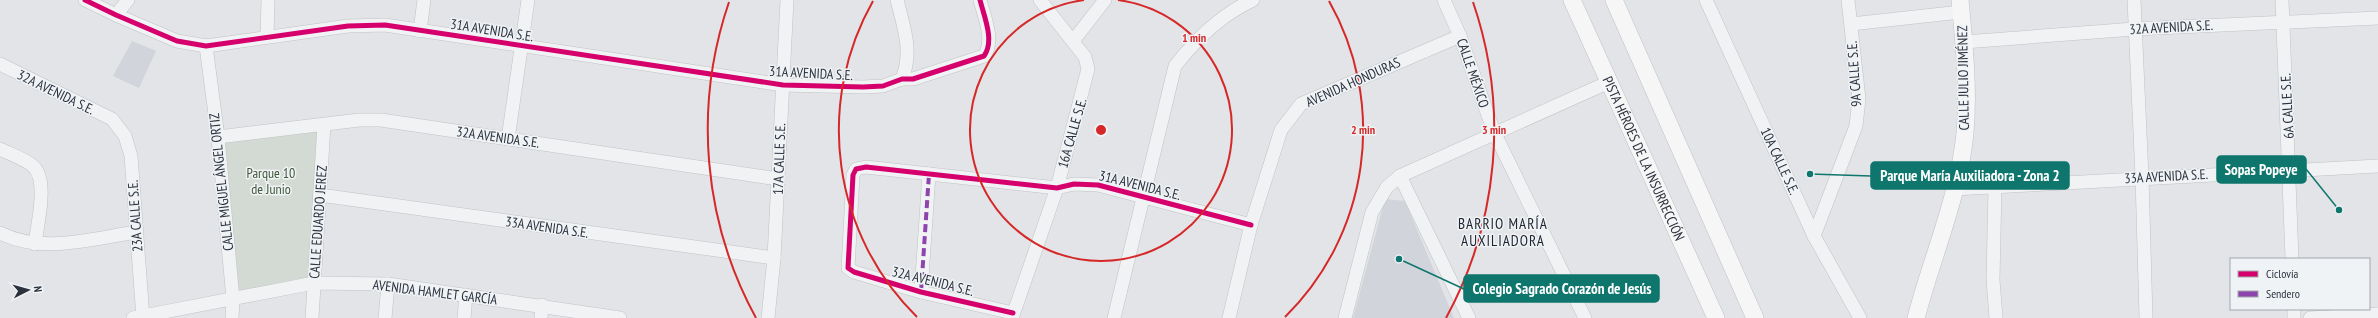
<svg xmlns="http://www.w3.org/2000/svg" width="2378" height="318" font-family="'PT Sans Narrow',sans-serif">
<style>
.built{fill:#d1d4da}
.green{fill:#d3dad3}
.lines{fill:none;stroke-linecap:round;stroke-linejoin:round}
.minor-casing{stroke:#c1c2c5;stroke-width:14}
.major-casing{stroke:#bfc1c4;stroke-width:18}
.minor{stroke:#f1f2f4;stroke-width:13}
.major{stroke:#f6f6f6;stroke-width:17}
.quiet{stroke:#8e44ad;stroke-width:4;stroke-dasharray:8 4;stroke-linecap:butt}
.cycleway-casing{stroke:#f0f3f6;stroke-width:8}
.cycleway{stroke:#d6006c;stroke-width:5}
.ring{fill:none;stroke:#d62828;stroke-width:2}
.labels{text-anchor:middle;stroke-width:3;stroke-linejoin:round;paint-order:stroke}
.street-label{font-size:14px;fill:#2b323e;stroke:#f0f3f6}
.park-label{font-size:14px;fill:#41583a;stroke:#f0f3f6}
.neighbourhood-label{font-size:15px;letter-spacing:1px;fill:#1d242f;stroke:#f0f3f6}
.centre{fill:#d62828;stroke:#f0f3f6;stroke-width:2}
.ring-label{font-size:12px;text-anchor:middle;font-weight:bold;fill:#d62828;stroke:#f0f3f6;stroke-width:3;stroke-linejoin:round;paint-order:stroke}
.leader{fill:none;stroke:#0f766e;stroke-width:1.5}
.callout-dot{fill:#0f766e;stroke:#f0f3f6;stroke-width:1.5}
.callout{fill:#0f766e;stroke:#0f766e;stroke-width:1.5}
.callout-label{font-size:15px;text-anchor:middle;font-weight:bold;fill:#fff}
</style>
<rect width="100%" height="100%" fill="#e2e4e7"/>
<g class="built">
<path d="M 132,41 L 156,51 L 139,88 L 113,76 Z"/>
<path d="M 1385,199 L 1405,201 L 1454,318 L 1353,318 Z"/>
</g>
<path class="green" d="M 324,125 L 314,283 L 233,299 L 218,137 Z"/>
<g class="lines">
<defs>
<g id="minor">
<path d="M 85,0 L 116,15 L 177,41 L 206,46 L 348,26 L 385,25 L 783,85 L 863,87 L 883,86 L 902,79 L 913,79 L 984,56 C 995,41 984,16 980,0"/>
<path d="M 897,0 C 904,28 913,51 902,79"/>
<path d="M 1444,0 L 1460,36 L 1494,132 L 1585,318"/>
<path d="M 1706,0 L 1814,236 L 1860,318"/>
<path d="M 2134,0 L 2142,177 L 2146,318"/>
<path d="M 2282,0 L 2292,259"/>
<path d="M 116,15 L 128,0"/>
<path d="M 1851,24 L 1961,12"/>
<path d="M 420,31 L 424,0"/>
<path d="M 267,37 L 268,0"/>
<path d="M 1073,41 L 1105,0"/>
<path d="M 1964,42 L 2134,29 L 2378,18"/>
<path d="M 206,46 L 218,137 L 233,299 L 232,318"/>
<path d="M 0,64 L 112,119 L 125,136 L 131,156 L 143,318"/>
<path d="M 218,137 L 359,120 L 381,120 L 778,179"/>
<path d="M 508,139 L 528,0"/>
<path d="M 0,149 C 10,154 25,159 33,166 C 49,180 37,225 35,244"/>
<path d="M 1400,176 L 1469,318"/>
<path d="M 1995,186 L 1993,280 L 1996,318"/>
<path d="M 1954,189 L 2378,166"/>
<path d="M 320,195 L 774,258"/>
<path d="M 0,233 C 43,254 91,239 136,232"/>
<path d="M 1814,236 L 1856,126 L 1859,99 L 1848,0"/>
<path d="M 921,292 L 929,174"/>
<path d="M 2294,309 L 2294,318"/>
<path d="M 1013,313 L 921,292 L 854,272 L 848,268 L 853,175 L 856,169 L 866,167 L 1057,188 L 1074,184 L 1098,185 L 1251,225"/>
<path d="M 133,318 L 314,283 L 388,284 L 620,318"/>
<path d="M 312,318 L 324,125"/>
<path d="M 385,318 L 388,284"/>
<path d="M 464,318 L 466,295"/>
<path d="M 541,318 L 542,305"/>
<path d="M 768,318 L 774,258 L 787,0"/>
<path d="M 1012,318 L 1057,188 L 1088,69 L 1085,57 L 1040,0"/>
<path d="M 1114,318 L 1175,66 C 1196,39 1222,14 1253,0"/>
<path d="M 1229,318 L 1251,225 L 1281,130 L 1301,104 L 1460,36"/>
<path d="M 1345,318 L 1372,212 L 1387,187 L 1400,176 L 1609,82"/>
<path d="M 2310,318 L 2378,314"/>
</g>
<g id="major">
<path id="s1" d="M 1572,0 L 1716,318"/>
<path d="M 1614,0 L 1755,318"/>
<path d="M 1916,318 C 1932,257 1959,196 1965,133 C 1969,89 1964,44 1960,0"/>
</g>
</defs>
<use href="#minor" class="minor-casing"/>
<use href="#major" class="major-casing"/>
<use href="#minor" class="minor"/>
<use href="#major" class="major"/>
<path class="quiet" d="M 921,292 L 929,174"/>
<defs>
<g id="cycleway">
<path d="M 85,0 L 116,15 L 177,41 L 206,46 L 348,26 L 385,25 L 783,85 L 863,87 L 883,86 L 902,79 L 913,79 L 984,56 C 995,41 984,16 980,0"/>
<path d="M 1013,313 L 921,292 L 854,272 L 848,268 L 853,175 L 856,169 L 866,167 L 1057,188 L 1074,184 L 1098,185 L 1251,225"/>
</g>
</defs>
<use href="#cycleway" class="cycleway-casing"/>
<use href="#cycleway" class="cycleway"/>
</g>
<g class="ring">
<path d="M1118 0A131 131 0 1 1 1084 0"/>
<path d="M917 317A262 262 0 0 1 873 1M1329 1A262 262 0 0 1 1285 317"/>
<path d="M756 318A393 393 0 0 1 729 2M1473 2A393 393 0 0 1 1446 318"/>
</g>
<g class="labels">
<g class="street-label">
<text transform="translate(2171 27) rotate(-3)" y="5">32A AVENIDA S.E.</text>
<text transform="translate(492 30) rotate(9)" y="5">31A AVENIDA S.E.</text>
<text transform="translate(811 73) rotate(3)" y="5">31A AVENIDA S.E.</text>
<text transform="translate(1473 73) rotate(71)" y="5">CALLE MÉXICO</text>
<text transform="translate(1854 74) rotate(-94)" y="5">9A CALLE S.E.</text>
<text transform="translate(1963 78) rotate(-91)" y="5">CALLE JULIO JIMÉNEZ</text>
<text transform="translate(1353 82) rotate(-24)" y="5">AVENIDA HONDURAS</text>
<text transform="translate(56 92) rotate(26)" y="5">32A AVENIDA S.E.</text>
<text transform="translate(2287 106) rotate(-93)" y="5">6A CALLE S.E.</text>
<text transform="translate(1072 133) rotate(-74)" y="5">16A CALLE S.E.</text>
<text transform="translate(498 137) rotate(8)" y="5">32A AVENIDA S.E.</text>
<text transform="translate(779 159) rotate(-88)" y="5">17A CALLE S.E.</text>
<text dy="5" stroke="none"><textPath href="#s1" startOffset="174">PISTA HÉROES DE LA INSURRECCIÓN</textPath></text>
<text transform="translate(1780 161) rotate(65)" y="5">10A CALLE S.E.</text>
<text transform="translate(2166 176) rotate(-3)" y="5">33A AVENIDA S.E.</text>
<text transform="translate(221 182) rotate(-96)" y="5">CALLE MIGUEL ÁNGEL ORTIZ</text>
<text transform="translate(1140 185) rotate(14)" y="5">31A AVENIDA S.E.</text>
<text transform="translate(135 216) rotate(-94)" y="5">23A CALLE S.E.</text>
<text transform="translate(318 222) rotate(-86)" y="5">CALLE EDUARDO JEREZ</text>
<text transform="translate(547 227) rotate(8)" y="5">33A AVENIDA S.E.</text>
<text transform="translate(933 281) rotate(14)" y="5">32A AVENIDA S.E.</text>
<text transform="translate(435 292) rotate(7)" y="5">AVENIDA HAMLET GARCÍA</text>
</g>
<g class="park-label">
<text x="271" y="178">Parque 10<tspan x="271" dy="16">de Junio</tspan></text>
</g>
<g class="neighbourhood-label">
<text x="1503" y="229">BARRIO MARÍA<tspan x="1503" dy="17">AUXILIADORA</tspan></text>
</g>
</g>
<circle cx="1101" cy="130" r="6" class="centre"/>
<g class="ring-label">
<text x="1194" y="42">1 min</text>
<text x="1363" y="134">2 min</text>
<text x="1494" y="134">3 min</text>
</g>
<path class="leader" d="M2339 210L2306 169M1810 174L1871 176M1399 259L1464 289"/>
<g class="callout-dot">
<circle cx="2339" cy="210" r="4"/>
<circle cx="1810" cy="174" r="4"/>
<circle cx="1399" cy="259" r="4"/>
</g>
<g class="callout">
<rect x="2217" y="156" width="89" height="27" rx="4"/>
<rect x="1871" y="162" width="198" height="27" rx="4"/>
<rect x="1464" y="275" width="195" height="27" rx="4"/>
</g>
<g class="callout-label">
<text x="2261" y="175">Sopas Popeye</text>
<text x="1970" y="181">Parque María Auxiliadora - Zona 2</text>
<text x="1562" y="294">Colegio Sagrado Corazón de Jesús</text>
</g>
<rect x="2230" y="258" width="140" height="52" fill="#f0f3f6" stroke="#a1a6ac"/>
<rect x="2238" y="271" width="20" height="6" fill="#d6006c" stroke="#a1a6ac"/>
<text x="2266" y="278" font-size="12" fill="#2b323e">Ciclovía</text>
<rect x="2238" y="291" width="20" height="6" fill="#8e44ad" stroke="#a1a6ac"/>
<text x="2266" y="298" font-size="12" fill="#2b323e">Sendero</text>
<g transform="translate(28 290) rotate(84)" stroke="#f0f3f6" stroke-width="3" paint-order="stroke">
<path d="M0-3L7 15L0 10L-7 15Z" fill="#2b323e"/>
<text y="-6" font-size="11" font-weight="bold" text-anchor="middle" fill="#2b323e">N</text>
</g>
</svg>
